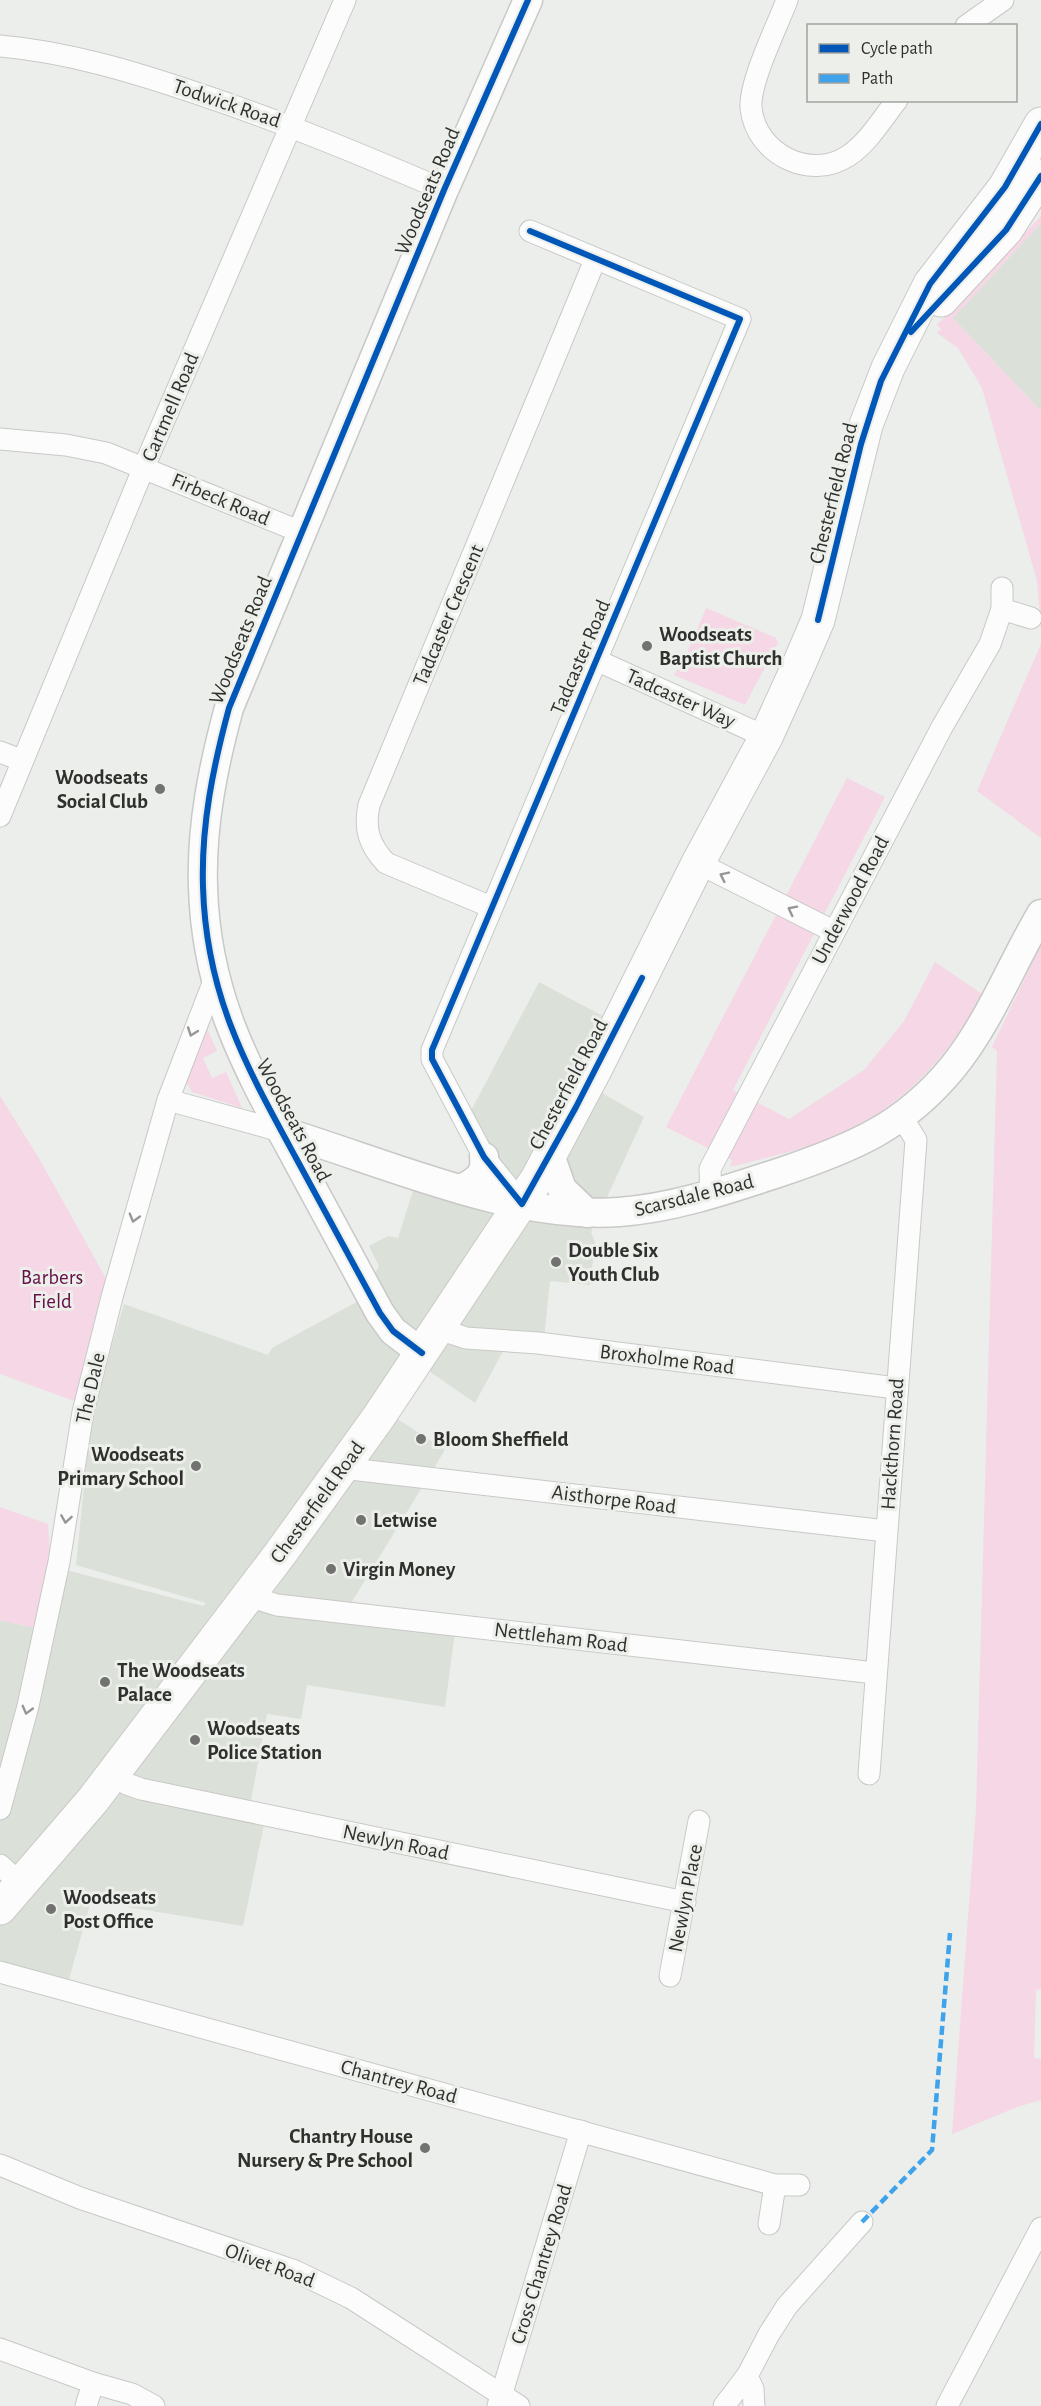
<svg xmlns="http://www.w3.org/2000/svg" width="1041" height="2406" font-family="'Alegreya Sans',sans-serif">
<style>
.built{fill:#dbe0d8}
.green{fill:#f5d7e6}
.lines{fill:none;stroke-linecap:round;stroke-linejoin:round}
.street-casing{stroke:#c8c9c7;stroke-width:23}
.secondary-casing{stroke:#c8c9c7;stroke-width:31}
.highway-casing{stroke:#c8c9c7;stroke-width:35}
.street{stroke:#fcfcfc;stroke-width:21}
.secondary{stroke:#fcfcfc;stroke-width:28}
.highway{stroke:#fcfcfc;stroke-width:33}
.quiet{stroke:#3ea3eb;stroke-width:4.5;stroke-dasharray:9 4.5;stroke-linecap:butt}
.cycleway-casing{stroke:#ecefea;stroke-width:10}
.cycleway{stroke:#0057b8;stroke-width:6}
.oneway{stroke:#969696}
.poi-dot{fill:#727371;stroke:#ecefea;stroke-width:2}
.labels{text-anchor:middle;stroke-width:6;stroke-linejoin:round;paint-order:stroke}
.street-label{font-size:21px;fill:#30312f;stroke:#ecefea}
.poi-label{font-size:21px;font-weight:bold;fill:#30312f;stroke:#ecefea;text-anchor:start}
.park-label{font-size:21px;fill:#661049;stroke:#ecefea}
</style>
<rect width="100%" height="100%" fill="#eceeeb"/>
<g class="built">
<path d="M 1041,223 L 1041,411 L 953,318 Z"/>
<path d="M 539,982 L 614,1022 L 583,1082 L 644,1117 L 591,1232 L 595,1242 L 590,1285 L 550,1281 L 544,1340 L 507,1344 L 475,1403 L 416,1362 L 384,1410 L 445,1450 L 345,1613 L 456,1625 L 445,1707 L 307,1685 L 301,1719 L 267,1714 L 249,1811 L 266,1815 L 243,1926 L 91,1901 L 64,1997 L 0,1984 L 0,1620 L 35,1628 L 51,1566 L 203,1606 L 206,1603 L 76,1565 L 91,1417 L 124,1304 L 268,1355 L 272,1348 L 360,1300 L 379,1266 L 369,1246 L 388,1236 L 398,1238 L 418,1175 L 478,1179 L 465,1122 Z"/>
</g>
<g class="green">
<path d="M 1041,216 L 1041,223 L 953,318 L 1041,411 L 1041,628 L 1037,581 L 982,388 L 958,348 L 937,333 L 941,329 L 937,325 Z"/>
<path d="M 706,608 L 776,638 L 778,643 L 745,705 L 674,675 L 677,669 L 680,670 Z"/>
<path d="M 1041,644 L 1041,838 L 977,791 Z"/>
<path d="M 847,778 L 885,797 L 733,1090 L 789,1119 L 864,1070 L 904,1021 L 935,962 L 982,994 C 951,1053 906,1103 845,1132 C 809,1149 768,1157 730,1167 L 732,1160 L 666,1127 Z"/>
<path d="M 1041,944 L 1041,1989 L 1036,1990 L 1034,2058 L 1041,2059 L 1041,2100 L 1017,2107 L 952,2134 L 976,1809 L 997,1051 L 992,1047 Z"/>
<path d="M 206,1026 L 217,1051 L 203,1058 L 212,1078 L 226,1072 L 242,1108 L 192,1092 L 185,1080 Z"/>
<path d="M 0,1096 L 40,1160 L 108,1282 L 77,1402 L 0,1374 Z"/>
<path d="M 0,1507 L 48,1524 L 51,1566 L 35,1628 L 0,1620 Z"/>
</g>
<g class="lines">
<defs>
<g id="street">
<path d="M 787,0 C 777,27 749,82 751,108 C 756,154 810,181 848,156 C 868,143 882,119 897,100"/>
<path d="M 966,26 L 1003,0"/>
<path d="M 0,46 C 68,52 134,72 199,94 C 283,122 362,155 444,190"/>
<path d="M 0,439 L 66,445 L 106,453 L 301,532"/>
<path d="M 1002,588 L 1002,609"/>
<path d="M 596,660 L 766,737"/>
<path d="M 0,752 L 21,760"/>
<path d="M 0,816 L 144,467 L 345,0"/>
<path d="M 698,863 L 833,931"/>
<path d="M 491,907 L 386,863 C 369,845 364,829 369,805 L 595,260"/>
<path d="M 168,1100 L 281,1131"/>
<path d="M 711,1195 L 710,1169 L 942,727 L 990,644 L 1002,609 L 1031,618"/>
<path d="M 522,1204 L 484,1157 L 432,1059 L 432,1050 L 740,319 L 530,231"/>
<path d="M 439,1329 L 466,1338 L 538,1343 L 896,1388"/>
<path d="M 342,1468 L 886,1531"/>
<path d="M 248,1596 L 277,1605 L 875,1673"/>
<path d="M 111,1774 L 127,1784 L 141,1789 L 685,1902"/>
<path d="M 869,1774 L 916,1140 L 902,1117"/>
<path d="M 0,1809 L 28,1706 L 59,1562 L 83,1412 L 112,1297 L 168,1100 L 215,978"/>
<path d="M 0,1865 L 22,1885"/>
<path d="M 0,1972 L 775,2185 L 799,2185"/>
<path d="M 670,1976 L 699,1821"/>
<path d="M 0,2165 L 80,2198 L 295,2271 L 351,2298 L 519,2406"/>
<path d="M 769,2224 L 775,2185"/>
<path d="M 0,2349 L 93,2383 L 132,2394 L 154,2406"/>
<path d="M 747,2376 L 753,2389 L 754,2406"/>
<path d="M 86,2406 L 93,2383"/>
<path d="M 498,2406 L 581,2131"/>
<path d="M 724,2406 L 747,2376 L 769,2334 L 787,2306 L 862,2222"/>
<path d="M 947,2406 L 1041,2228"/>
</g>
<g id="secondary">
<path d="M 281,1131 C 384,1162 512,1220 619,1212 C 675,1208 729,1189 781,1172 C 852,1148 904,1127 953,1067 C 990,1021 1011,965 1041,914"/>
<path d="M 550,1155 L 562,1189 L 587,1213"/>
<path d="M 461,1189 C 475,1182 487,1175 484,1157"/>
<path d="M 422,1353 L 393,1331 L 380,1313 C 352,1262 324,1210 296,1158 C 246,1066 206,995 203,887 C 201,826 213,767 229,708 L 444,190 L 528,0"/>
</g>
<g id="highway">
<path d="M 941,300 L 1006,230 L 1041,176"/>
<path d="M 0,1908 L 93,1800 L 280,1554 L 378,1418 L 537,1179 L 596,1068 L 698,863 L 766,737 L 800,662 L 818,620 L 866,425 L 888,368 L 930,284 L 1005,187 L 1041,124"/>
</g>
</defs>
<use href="#street" class="street-casing"/>
<use href="#secondary" class="secondary-casing"/>
<use href="#highway" class="highway-casing"/>
<use href="#street" class="street"/>
<use href="#secondary" class="secondary"/>
<use href="#highway" class="highway"/>
<path class="quiet" d="M 862,2222 L 932,2150 L 950,1933"/>
<defs>
<g id="cycleway">
<path d="M 530,231 L 740,319 L 432,1050 L 432,1059 L 484,1157 L 522,1204 L 576,1107 L 642,978"/>
<path d="M 911,332 L 1006,230 L 1041,176"/>
<path d="M 818,620 L 861,444 L 881,381 L 930,284 L 1005,187 L 1041,124"/>
<path d="M 422,1353 L 393,1331 L 380,1313 C 352,1262 324,1210 296,1158 C 246,1066 206,995 203,887 C 201,826 213,767 229,708 L 444,190 L 528,0"/>
</g>
</defs>
<use href="#cycleway" class="cycleway-casing"/>
<use href="#cycleway" class="cycleway"/>
</g>
<defs><path id="oneway-chevron" d="M-2-3.5L2.5 0L-2 3.5" fill="none" stroke-width="1.6" stroke-linecap="round" stroke-linejoin="round" transform="scale(1.5)"/></defs>
<g class="oneway">
<use href="#oneway-chevron" transform="translate(724 876) rotate(-154)"/>
<use href="#oneway-chevron" transform="translate(792 910) rotate(-153)"/>
<use href="#oneway-chevron" transform="translate(192 1032) rotate(110)"/>
<use href="#oneway-chevron" transform="translate(134 1218) rotate(106)"/>
<use href="#oneway-chevron" transform="translate(66 1519) rotate(99)"/>
<use href="#oneway-chevron" transform="translate(27 1710) rotate(105)"/>
</g>
<g class="poi-dot">
<circle cx="647" cy="646" r="6"/>
<circle cx="160" cy="789" r="6"/>
<circle cx="556" cy="1262" r="6"/>
<circle cx="421" cy="1439" r="6"/>
<circle cx="196" cy="1466" r="6"/>
<circle cx="361" cy="1520" r="6"/>
<circle cx="331" cy="1569" r="6"/>
<circle cx="105" cy="1682" r="6"/>
<circle cx="195" cy="1740" r="6"/>
<circle cx="51" cy="1909" r="6"/>
<circle cx="425" cy="2148" r="6"/>
</g>
<g class="labels">
<g class="street-label">
<text transform="translate(227 103) rotate(19)" y="7">Todwick Road</text>
<text transform="translate(427 191) rotate(-67)" y="7">Woodseats Road</text>
<text transform="translate(170 407) rotate(-67)" y="7">Cartmell Road</text>
<text transform="translate(833 493) rotate(-76)" y="7">Chesterfield Road</text>
<text transform="translate(221 499) rotate(23)" y="7">Firbeck Road</text>
<text transform="translate(448 615) rotate(-67)" y="7">Tadcaster Crescent</text>
<text transform="translate(240 640) rotate(-68)" y="7">Woodseats Road</text>
<text transform="translate(580 657) rotate(-67)" y="7">Tadcaster Road</text>
<text transform="translate(681 698) rotate(24)" y="7">Tadcaster Way</text>
<text transform="translate(850 900) rotate(-62)" y="7">Underwood Road</text>
<text transform="translate(568 1084) rotate(-62)" y="7">Chesterfield Road</text>
<text transform="translate(294 1120) rotate(62)" y="7">Woodseats Road</text>
<text transform="translate(694 1195) rotate(-14)" y="7">Scarsdale Road</text>
<text transform="translate(667 1359) rotate(7)" y="7">Broxholme Road</text>
<text transform="translate(90 1388) rotate(-77)" y="7">The Dale</text>
<text transform="translate(892 1444) rotate(-86)" y="7">Hackthorn Road</text>
<text transform="translate(614 1499) rotate(7)" y="7">Aisthorpe Road</text>
<text transform="translate(317 1502) rotate(-54)" y="7">Chesterfield Road</text>
<text transform="translate(561 1637) rotate(7)" y="7">Nettleham Road</text>
<text transform="translate(396 1842) rotate(12)" y="7">Newlyn Road</text>
<text transform="translate(685 1898) rotate(-79)" y="7">Newlyn Place</text>
<text transform="translate(399 2081) rotate(15)" y="7">Chantrey Road</text>
<text transform="translate(541 2264) rotate(-73)" y="7">Cross Chantrey Road</text>
<text transform="translate(270 2265) rotate(20)" y="7">Olivet Road</text>
</g>
<g class="poi-label">
<text x="659" y="641">Woodseats<tspan x="659" dy="24">Baptist Church</tspan></text>
<text x="148" y="784" text-anchor="end">Woodseats<tspan x="148" dy="24">Social Club</tspan></text>
<text x="568" y="1257">Double Six<tspan x="568" dy="24">Youth Club</tspan></text>
<text x="433" y="1446">Bloom Sheffield</text>
<text x="184" y="1461" text-anchor="end">Woodseats<tspan x="184" dy="24">Primary School</tspan></text>
<text x="373" y="1527">Letwise</text>
<text x="343" y="1576">Virgin Money</text>
<text x="117" y="1677">The Woodseats<tspan x="117" dy="24">Palace</tspan></text>
<text x="207" y="1735">Woodseats<tspan x="207" dy="24">Police Station</tspan></text>
<text x="63" y="1904">Woodseats<tspan x="63" dy="24">Post Office</tspan></text>
<text x="413" y="2143" text-anchor="end">Chantry House<tspan x="413" dy="24">Nursery &amp; Pre School</tspan></text>
</g>
<g class="park-label">
<text x="52" y="1284">Barbers<tspan x="52" dy="24">Field</tspan></text>
</g>
</g>
<rect x="807" y="24" width="210" height="78" fill="#ecefea" stroke="#a1a39f" stroke-width="1.5"/>
<rect x="819" y="44" width="30" height="9" fill="#0057b8" stroke="#a1a39f" stroke-width="1.5"/>
<text x="861" y="54" font-size="18" fill="#30312f">Cycle path</text>
<rect x="819" y="74" width="30" height="9" fill="#3ea3eb" stroke="#a1a39f" stroke-width="1.5"/>
<text x="861" y="84" font-size="18" fill="#30312f">Path</text>
</svg>
